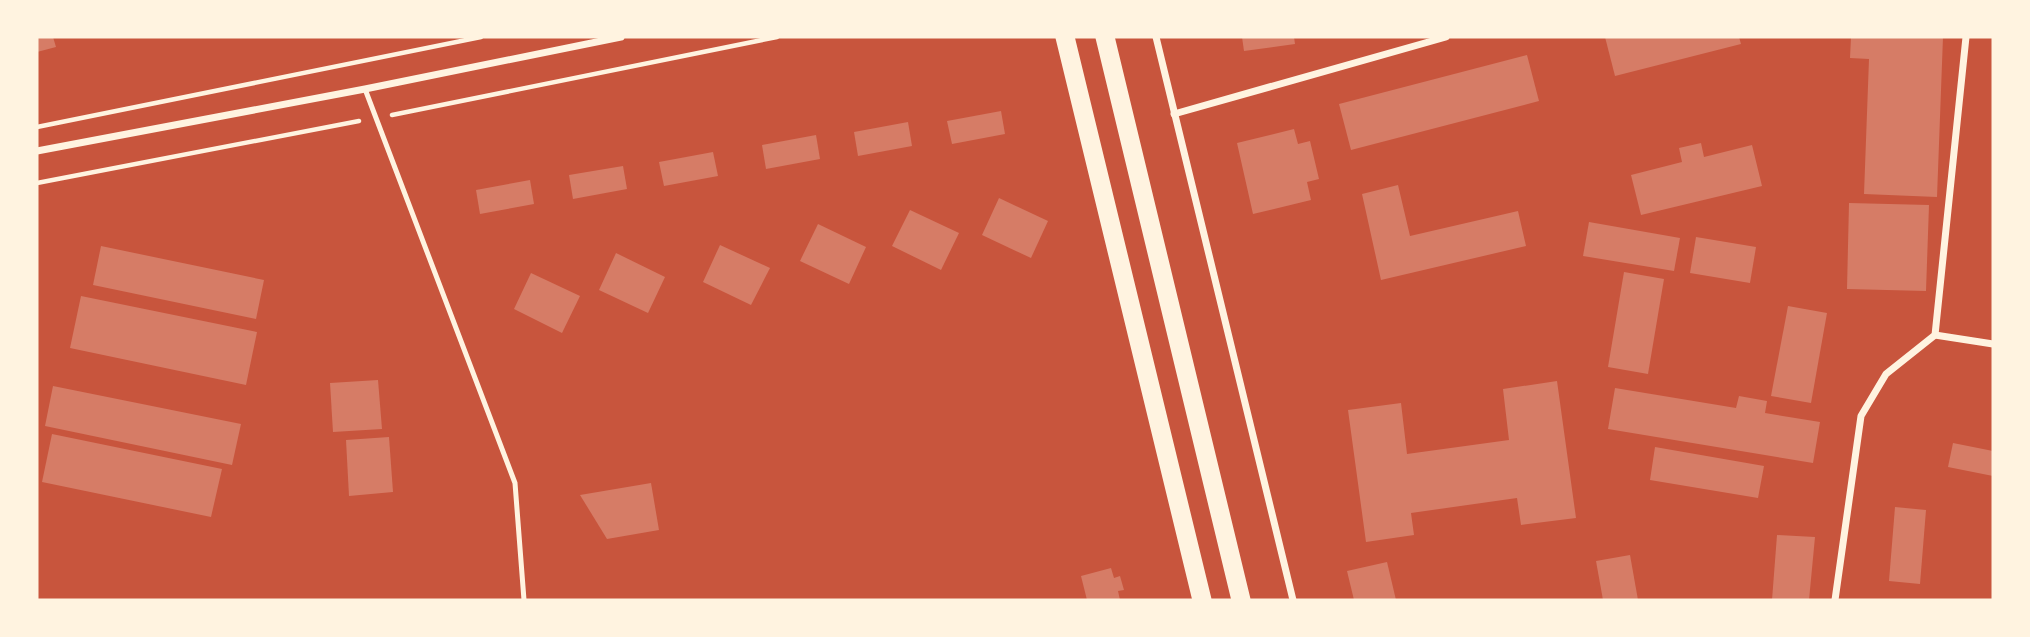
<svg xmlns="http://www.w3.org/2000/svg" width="2030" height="637" font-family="Lato,sans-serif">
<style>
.building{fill:#d67c66}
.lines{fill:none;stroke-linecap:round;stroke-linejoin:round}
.path{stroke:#fff3e0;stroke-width:4.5}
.service{stroke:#fff3e0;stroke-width:5}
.minor{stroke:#fff3e0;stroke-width:7}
.trunk{stroke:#fff3e0;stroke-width:19}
</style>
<rect width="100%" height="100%" fill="#c8553d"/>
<g class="building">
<path d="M 37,37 L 53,37 L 56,47 L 37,52 Z"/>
<path d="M 1242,37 L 1294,37 L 1295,44 L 1244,51 Z"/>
<path d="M 1605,37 L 1739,37 L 1741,44 L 1615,76 Z"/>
<path d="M 1851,37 L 1943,37 L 1937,197 L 1864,194 L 1869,59 L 1850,58 Z"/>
<path d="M 1527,55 L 1539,101 L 1351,150 L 1339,104 Z"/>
<path d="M 1001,111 L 1005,134 L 952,144 L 947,121 Z"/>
<path d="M 908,122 L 912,146 L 858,156 L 854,132 Z"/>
<path d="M 1294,129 L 1298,144 L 1310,141 L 1319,179 L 1307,182 L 1311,200 L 1253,214 L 1237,143 Z"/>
<path d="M 816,135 L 820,159 L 766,169 L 762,145 Z"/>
<path d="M 1701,143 L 1704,157 L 1752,145 L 1762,186 L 1641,215 L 1631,175 L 1682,162 L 1679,148 Z"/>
<path d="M 713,152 L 718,176 L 664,186 L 659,162 Z"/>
<path d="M 623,166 L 627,189 L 573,199 L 569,175 Z"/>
<path d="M 530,180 L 534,204 L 480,214 L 476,190 Z"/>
<path d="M 1398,185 L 1410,236 L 1518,211 L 1526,246 L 1381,280 L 1362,194 Z"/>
<path d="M 999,198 L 1048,221 L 1031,258 L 982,235 Z"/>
<path d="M 1849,203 L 1929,205 L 1926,291 L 1847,289 Z"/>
<path d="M 910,210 L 959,233 L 941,270 L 892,246 Z"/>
<path d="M 1589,222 L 1680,238 L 1674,271 L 1583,256 Z"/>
<path d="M 818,224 L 866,247 L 849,284 L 800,261 Z"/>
<path d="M 1696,237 L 1756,247 L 1750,283 L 1690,273 Z"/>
<path d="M 720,245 L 770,268 L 751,305 L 703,282 Z"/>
<path d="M 101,246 L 264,280 L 256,319 L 93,285 Z"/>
<path d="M 616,253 L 665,277 L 648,313 L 599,290 Z"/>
<path d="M 1624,272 L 1664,279 L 1648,374 L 1608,367 Z"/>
<path d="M 531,273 L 580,296 L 562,333 L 514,309 Z"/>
<path d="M 81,296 L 257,332 L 246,385 L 70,348 Z"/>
<path d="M 1788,306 L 1827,313 L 1811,403 L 1771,396 Z"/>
<path d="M 378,380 L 382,429 L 333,432 L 330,383 Z"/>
<path d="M 1557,381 L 1576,518 L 1521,525 L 1517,498 L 1411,513 L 1414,535 L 1366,542 L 1348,410 L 1401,403 L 1407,454 L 1509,440 L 1503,389 Z"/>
<path d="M 53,386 L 241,424 L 232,465 L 45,426 Z"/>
<path d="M 1615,388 L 1736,408 L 1739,396 L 1767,401 L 1765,413 L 1820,422 L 1813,463 L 1608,429 Z"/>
<path d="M 52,434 L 222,469 L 211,517 L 42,482 Z"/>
<path d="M 389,437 L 393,492 L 349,496 L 346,440 Z"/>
<path d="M 1953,443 L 1993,451 L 1993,476 L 1948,467 Z"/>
<path d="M 1655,447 L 1764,466 L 1758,498 L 1650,480 Z"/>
<path d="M 651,483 L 659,530 L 607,539 L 580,495 Z"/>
<path d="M 1895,507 L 1926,510 L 1920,584 L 1889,581 Z"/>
<path d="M 1777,535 L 1815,537 L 1809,600 L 1772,600 Z"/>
<path d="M 1630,555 L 1638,600 L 1603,600 L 1596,561 Z"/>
<path d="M 1387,562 L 1396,600 L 1354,600 L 1347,571 Z"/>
<path d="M 1111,568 L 1114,578 L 1120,576 L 1124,590 L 1118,591 L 1120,600 L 1087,600 L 1081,576 Z"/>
</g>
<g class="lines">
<g class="path">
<path d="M 392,115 L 777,37"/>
<path d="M 37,127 L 481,37"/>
<path d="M 37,183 L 359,121"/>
</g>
<path class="service" d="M 365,89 L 515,483 L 524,600"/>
<g class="minor">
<path d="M 1156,37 L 1293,600"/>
<path d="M 1174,114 L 1446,37"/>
<path d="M 37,151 L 365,89 L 621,37"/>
<path d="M 1935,335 L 1993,344"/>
<path d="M 1835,600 L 1861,416 L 1886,374 L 1935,335 L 1966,37"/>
</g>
<g class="trunk">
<path d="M 1065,37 L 1202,600"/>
<path d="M 1105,37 L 1241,600"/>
</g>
</g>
<rect width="2030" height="637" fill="none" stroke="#fff3e0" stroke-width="77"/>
</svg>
